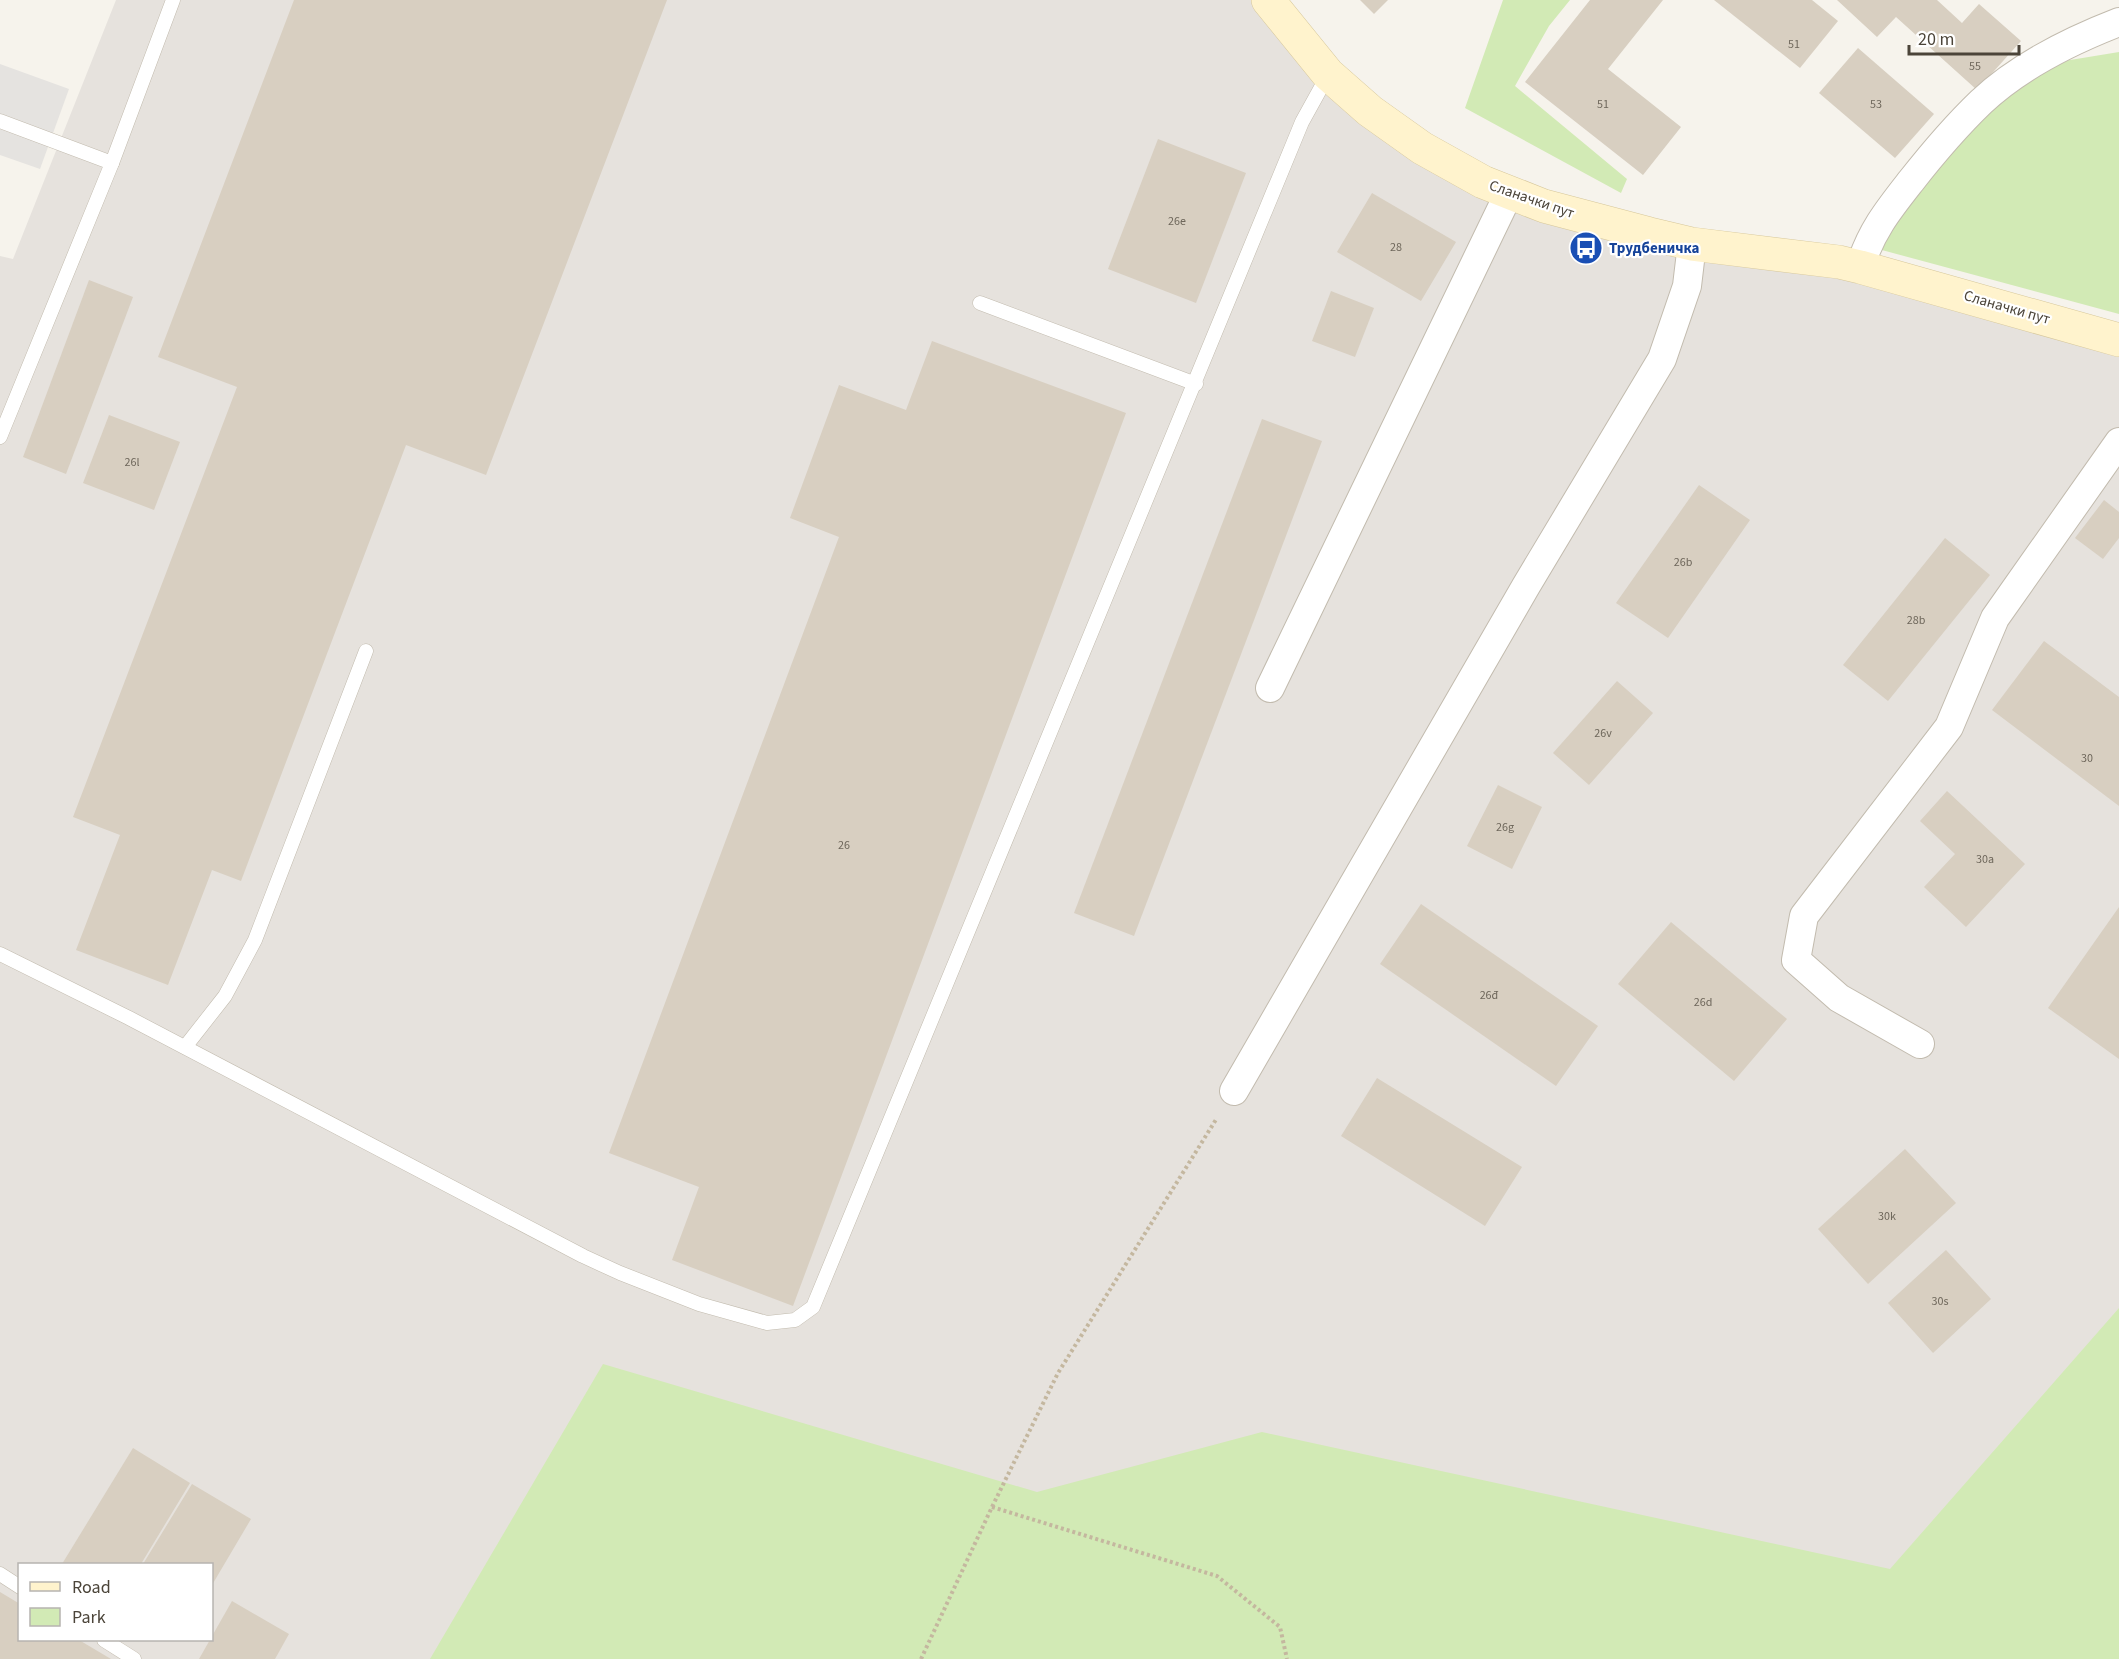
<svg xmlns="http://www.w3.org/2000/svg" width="2119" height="1659" font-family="'Source Sans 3',sans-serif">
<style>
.industrial{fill:#e6e2dd;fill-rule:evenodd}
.green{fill:#d2eab5}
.parking{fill:#e5e3e0}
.building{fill:#d8cfc1}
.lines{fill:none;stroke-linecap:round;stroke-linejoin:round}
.lane-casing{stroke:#c2bbae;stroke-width:15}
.street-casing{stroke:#c2bbae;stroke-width:30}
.secondary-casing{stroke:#d6c79b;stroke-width:34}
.path{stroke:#c4b79f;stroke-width:4;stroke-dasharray:3 3;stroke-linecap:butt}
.lane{stroke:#fff;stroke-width:14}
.street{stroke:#fff;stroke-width:28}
.secondary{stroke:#fff3cd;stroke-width:33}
.labels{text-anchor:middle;stroke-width:4.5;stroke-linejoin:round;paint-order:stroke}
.number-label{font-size:12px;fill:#6e675b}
.street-label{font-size:15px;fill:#4b4439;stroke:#fff}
.transit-label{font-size:15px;font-weight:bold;fill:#164399;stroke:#fff;text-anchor:start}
</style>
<rect width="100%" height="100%" fill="#f6f3ec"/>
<path class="industrial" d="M 116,0 L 1268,0 L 1282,18 L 1483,182 L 2119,340 L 2119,1607 L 958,1659 L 0,1659 L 0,256 L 13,259 ZM 20,1564 L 212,1564 L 212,1640 L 20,1640 Z"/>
<g class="green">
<path d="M 1503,0 L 1570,0 L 1549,26 L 1515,86 L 1627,179 L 1621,193 L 1465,108 Z"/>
<path d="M 2119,52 L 2119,314 L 1867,246 L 2027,67 Z"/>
<path d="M 2119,1308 L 2119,1659 L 430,1659 L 603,1364 L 1037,1492 L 1262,1432 L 1890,1569 Z"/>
</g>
<path class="parking" d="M 0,64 L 69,89 L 40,169 L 0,155 Z"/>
<g class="building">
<path d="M 294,0 L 667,0 L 486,475 L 406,445 L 241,881 L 212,870 L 168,985 L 76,950 L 120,835 L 73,817 L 237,387 L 158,357 Z"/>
<path d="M 1360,0 L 1388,0 L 1374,14 Z"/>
<path d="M 1590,0 L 1663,0 L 1608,69 L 1681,127 L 1643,175 L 1525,82 Z"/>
<path d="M 1714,0 L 1812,0 L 1838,21 L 1800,68 Z"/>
<path d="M 1837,0 L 1937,0 L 1962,23 L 1979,4 L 2021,41 L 1977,90 L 1896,17 L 1877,37 Z"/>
<path d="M 1858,48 L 1934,114 L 1895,158 L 1819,93 Z"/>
<path d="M 1158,139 L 1246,173 L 1196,303 L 1108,269 Z"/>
<path d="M 1372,193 L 1456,242 L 1421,301 L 1337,252 Z"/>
<path d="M 89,280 L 133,297 L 66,474 L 23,457 Z"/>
<path d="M 1331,291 L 1374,308 L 1355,357 L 1312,341 Z"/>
<path d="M 932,341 L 1126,413 L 793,1306 L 672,1260 L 699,1187 L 609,1153 L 839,537 L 790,518 L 839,385 L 906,410 Z"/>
<path d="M 109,415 L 180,442 L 154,510 L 83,483 Z"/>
<path d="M 1262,419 L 1322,441 L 1134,936 L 1074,913 Z"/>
<path d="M 1699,485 L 1750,520 L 1668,638 L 1616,603 Z"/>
<path d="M 2104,500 L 2119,512 L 2119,538 L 2103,559 L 2075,538 Z"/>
<path d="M 1945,538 L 1990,575 L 1888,701 L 1843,665 Z"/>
<path d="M 2044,641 L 2119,697 L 2119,806 L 1992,710 Z"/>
<path d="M 1617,681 L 1653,713 L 1589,785 L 1553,753 Z"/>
<path d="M 1498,785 L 1542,807 L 1512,869 L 1467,846 Z"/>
<path d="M 1947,791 L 2025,864 L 1966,927 L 1924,887 L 1955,854 L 1920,821 Z"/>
<path d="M 1421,904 L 1598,1026 L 1556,1086 L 1380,964 Z"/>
<path d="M 2119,907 L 2119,1059 L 2048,1008 Z"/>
<path d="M 1671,922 L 1787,1019 L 1734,1081 L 1618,984 Z"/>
<path d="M 1377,1078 L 1522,1167 L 1485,1226 L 1341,1136 Z"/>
<path d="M 1905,1149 L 1956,1203 L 1868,1284 L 1818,1229 Z"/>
<path d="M 1946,1250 L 1991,1299 L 1933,1353 L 1888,1303 Z"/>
<path d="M 133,1448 L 190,1483 L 141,1564 L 62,1564 Z"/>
<path d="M 192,1484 L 251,1519 L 212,1585 L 212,1564 L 143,1564 Z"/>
<path d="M 0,1592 L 20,1604 L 20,1640 L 79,1640 L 111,1659 L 0,1659 Z"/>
<path d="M 232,1601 L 289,1634 L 275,1659 L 199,1659 Z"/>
</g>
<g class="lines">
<defs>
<g id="lane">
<path d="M 0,121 L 112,163"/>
<path d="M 980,303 L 1196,384"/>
<path d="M 0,437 L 112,163 L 173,0"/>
<path d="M 0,954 L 129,1018 L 583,1256 L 620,1273 L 699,1304 L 767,1323 L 795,1320 L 813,1307 L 1302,122 L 1328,75"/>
<path d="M 185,1047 L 225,996 L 255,940 L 366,651"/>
<path d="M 0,1574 L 20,1587"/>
<path d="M 104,1640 L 134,1659"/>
</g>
<g id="street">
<path d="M 1860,267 C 1871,231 1889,209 1911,181 C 1933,153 1956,126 1981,102 C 2019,66 2070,41 2119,22"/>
<path d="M 1270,688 L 1509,193"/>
<path d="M 1920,1044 L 1839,998 L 1796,960 L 1804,916 L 1949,727 L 1995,618 L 2119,442"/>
<path d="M 1234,1091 L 1526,586 L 1662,359 L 1687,286 L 1692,244"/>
</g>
<path id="secondary" d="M 1268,0 L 1328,74 L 1370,111 L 1422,148 L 1483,182 L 1544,206 L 1650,234 L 1692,244 L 1839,262 L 1860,267 L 2119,340"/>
</defs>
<use href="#lane" class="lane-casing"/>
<use href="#street" class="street-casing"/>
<use href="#secondary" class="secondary-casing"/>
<g class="path">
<path d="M 992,1507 L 1217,1576 L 1280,1627 L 1287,1659"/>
<path d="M 921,1659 L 992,1507 L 1058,1373 L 1217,1118"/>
</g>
<use href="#lane" class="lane"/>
<use href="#street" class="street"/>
<use href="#secondary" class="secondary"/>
</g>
<defs>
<symbol id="bus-disc" viewBox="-11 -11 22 22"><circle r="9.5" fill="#1a4fb4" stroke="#fff"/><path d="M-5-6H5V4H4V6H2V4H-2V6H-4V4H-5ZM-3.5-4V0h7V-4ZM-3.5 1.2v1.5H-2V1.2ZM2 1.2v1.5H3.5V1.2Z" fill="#fff"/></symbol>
</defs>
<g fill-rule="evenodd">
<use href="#bus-disc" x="1567" y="229" width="38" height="38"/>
</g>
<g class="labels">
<g class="number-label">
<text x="1794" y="48">51</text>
<text x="1975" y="70">55</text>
<text x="1603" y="108">51</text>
<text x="1876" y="108">53</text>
<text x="1177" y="225">26e</text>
<text x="1396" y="251">28</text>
<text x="132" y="466">26l</text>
<text x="1683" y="566">26b</text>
<text x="1916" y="624">28b</text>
<text x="1603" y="737">26v</text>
<text x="2087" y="762">30</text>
<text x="1505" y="831">26g</text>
<text x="844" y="849">26</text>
<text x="1985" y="863">30a</text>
<text x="1489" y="999">26đ</text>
<text x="1703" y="1006">26d</text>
<text x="1887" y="1220">30k</text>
<text x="1940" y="1305">30s</text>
</g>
<g class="street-label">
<text transform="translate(1532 199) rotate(19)" y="5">Сланачки пут</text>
<text transform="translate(2007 307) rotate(16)" y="5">Сланачки пут</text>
</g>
<g class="transit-label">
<text x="1609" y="253">Трудбеничка</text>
</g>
</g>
<rect x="18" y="1563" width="195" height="78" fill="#ffffff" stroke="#b7b4b0" stroke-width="1.5"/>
<rect x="30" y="1582" width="30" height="9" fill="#fff3cd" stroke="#b7b4b0" stroke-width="1.5"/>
<text x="72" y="1593" font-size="18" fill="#4b4439">Road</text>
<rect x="30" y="1608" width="30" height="18" fill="#d2eab5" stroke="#b7b4b0" stroke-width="1.5"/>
<text x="72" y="1623" font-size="18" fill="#4b4439">Park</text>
<path d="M1909 45v9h110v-9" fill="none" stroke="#4b4439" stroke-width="3"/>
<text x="1918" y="45" font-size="18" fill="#4b4439" stroke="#ffffff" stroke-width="4.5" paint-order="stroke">20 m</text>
</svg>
